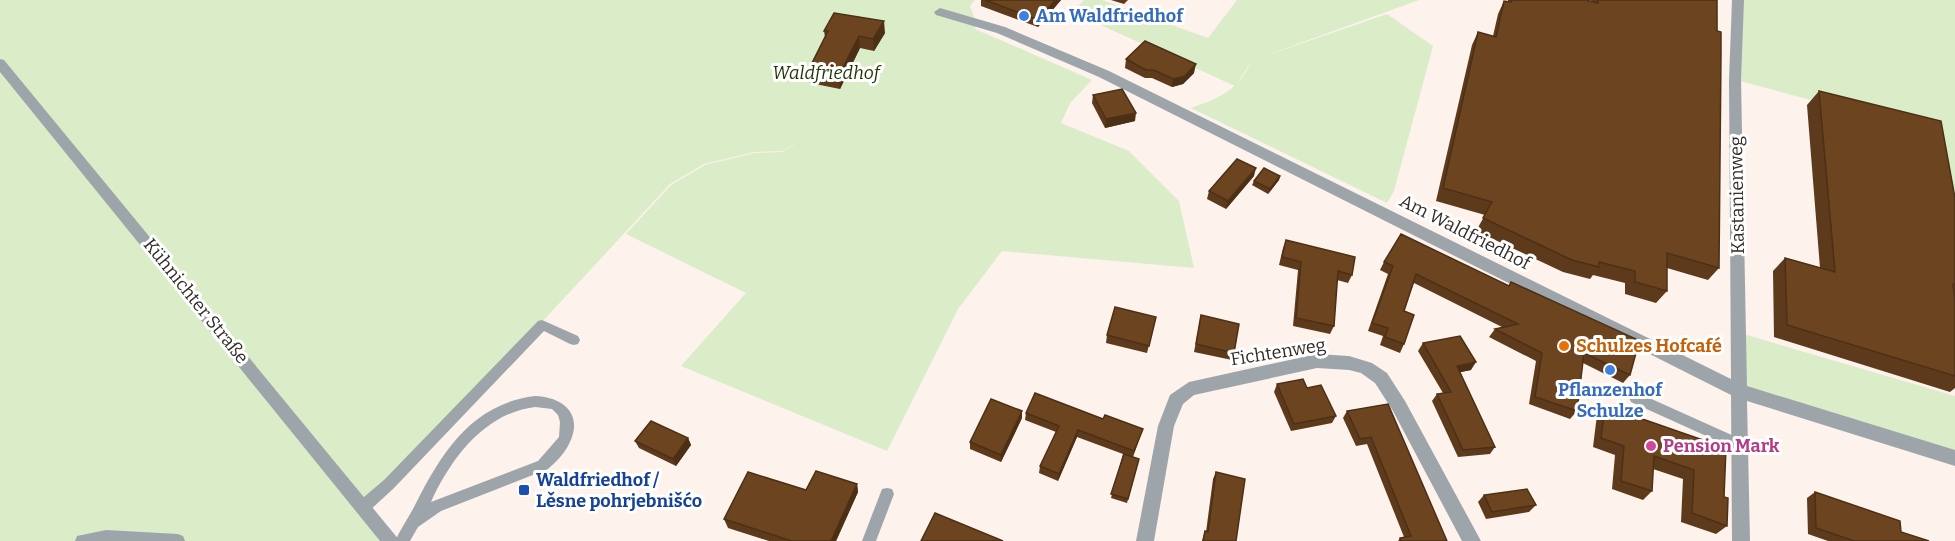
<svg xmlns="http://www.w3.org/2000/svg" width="1955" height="541" font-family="Bitter,serif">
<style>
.green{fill:#daedc8}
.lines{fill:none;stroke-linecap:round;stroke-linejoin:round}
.service{fill:#9ea5aa;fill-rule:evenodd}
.minor{fill:#9ea5aa;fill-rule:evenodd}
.tertiary{fill:#9ea5aa;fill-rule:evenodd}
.wall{fill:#5d3a1c}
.shaded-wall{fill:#4c3016}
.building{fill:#6c4420;stroke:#4c3016;stroke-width:1.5}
.shop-dot{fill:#3f7fe0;stroke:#fff;stroke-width:2}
.food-dot{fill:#e8710a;stroke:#fff;stroke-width:2}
.hotel-dot{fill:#d1479c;stroke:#fff;stroke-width:2}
.transit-dot{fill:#1a4fb4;stroke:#fff;stroke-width:2}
.labels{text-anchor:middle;stroke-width:6;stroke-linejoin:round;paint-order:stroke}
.shop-label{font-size:18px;font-weight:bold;fill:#366cbe;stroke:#fff;text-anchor:start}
.park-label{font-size:18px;font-style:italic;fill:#1f3500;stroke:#fff}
.street-label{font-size:18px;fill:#322b27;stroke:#fff}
.food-label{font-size:18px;font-weight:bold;fill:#c56008;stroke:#fff;text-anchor:start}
.hotel-label{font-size:18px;font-weight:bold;fill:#b23c85;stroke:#fff;text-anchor:start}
.transit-label{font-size:18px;font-weight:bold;fill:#164399;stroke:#fff;text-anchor:start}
</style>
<rect width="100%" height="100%" fill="#fdf2ec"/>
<g class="green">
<path d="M 0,0 L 975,0 L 970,6 L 976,22 L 975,29 L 1092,80 L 1070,103 L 1061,123 L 1129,151 L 1179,201 L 1194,268 L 1002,251 L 958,309 L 887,451 L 681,366 L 746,293 L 626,234 L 671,185 L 705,165 L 754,153 L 782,152 L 800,141 L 782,151 L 754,152 L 704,164 L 670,184 L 540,324 L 364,505 L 0,60 Z"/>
<path d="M 1084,0 L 1102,0 L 1208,38 L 1237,0 L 1419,0 L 1259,58 L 1387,14 L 1433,46 L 1394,191 L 1387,203 L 1191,108 C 1221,97 1236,92 1252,61 L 1235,86 L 1072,12 Z"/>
<path d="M 1739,0 L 1955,0 L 1955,253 L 1938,134 L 1736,80 Z"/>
<path d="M 0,65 L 389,541 L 0,541 Z"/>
<path d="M 1740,333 L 1955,396 L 1955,458 L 1741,391 Z"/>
</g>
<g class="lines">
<g class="service">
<path d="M 542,320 L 578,336 L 580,340 L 578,344 L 574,345 L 570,344 L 544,331 L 394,488 L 368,512 L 363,514 L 358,512 L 356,507 L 358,502 L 384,480 L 538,321 Z"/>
<path d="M 1636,392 L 1745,441 L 1747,445 L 1745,449 L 1740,451 L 1735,449 L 1631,402 L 1629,398 L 1631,394 Z"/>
<path d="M 535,396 C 564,397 584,415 569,444 C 564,454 556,462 548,469 L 441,511 L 418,527 L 410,541 L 395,541 C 400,530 407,520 413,509 C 440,455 470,404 535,396 ZM 535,407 L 552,409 L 558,415 L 560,422 L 559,437 L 538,461 L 431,502 C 451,458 485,413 535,407 Z"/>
<path d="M 887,488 L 892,489 L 894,494 L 876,541 L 862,541 L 882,489 Z"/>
<path d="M 106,530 L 178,534 L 183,536 L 185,541 L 75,541 L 77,536 Z"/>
</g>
<g class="minor">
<path d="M 1732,0 L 1744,0 L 1741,80 L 1747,386 L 1955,450 L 1955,466 L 1747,401 L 1750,541 L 1732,541 L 1731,395 L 1099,77 L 997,33 L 936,15 L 934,12 L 940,8 L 1005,27 L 1109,71 L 1731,379 L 1729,80 Z"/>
<path d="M 1317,354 L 1349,356 L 1372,363 L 1387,373 L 1405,401 L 1481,541 L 1462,541 L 1393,411 L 1375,383 L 1361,373 L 1349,370 L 1317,368 L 1194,395 L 1183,404 L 1174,426 L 1154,541 L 1136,541 L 1158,426 L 1170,395 L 1189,382 Z"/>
</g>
<path class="tertiary" d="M 0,59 L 4,60 L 400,541 L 380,541 L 0,72 Z"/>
</g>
<g class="wall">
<path d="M 981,0 L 1061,0 L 1038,27 L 981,6 Z"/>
<path d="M 1111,0 L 1128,0 L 1124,4 Z"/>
<path d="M 1508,0 L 1586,0 L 1591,1 L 1591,0 L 1717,0 L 1719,268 L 1708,280 L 1667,268 L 1667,291 L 1656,303 L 1625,294 L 1625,283 L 1593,275 L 1590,279 L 1563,272 L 1476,231 L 1485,215 L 1436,201 L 1472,45 L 1478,32 L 1493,36 L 1498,14 L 1504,1 L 1508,1 Z"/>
<path d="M 824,31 L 885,33 L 874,51 L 860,48 L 840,89 L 810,83 L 808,71 L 825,37 Z"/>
<path d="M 1126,59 L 1194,73 L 1183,84 L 1172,87 L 1152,78 L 1145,78 L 1125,68 Z"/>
<path d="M 1819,91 L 1955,198 L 1955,388 L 1950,392 L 1774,337 L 1773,271 L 1785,258 L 1820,268 L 1807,105 Z"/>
<path d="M 1093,95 L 1135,121 L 1105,128 L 1092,103 Z"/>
<path d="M 1254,176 L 1226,209 L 1207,199 L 1209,191 Z"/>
<path d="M 1280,176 L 1279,180 L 1268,194 L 1252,185 L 1254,181 Z"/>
<path d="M 1286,240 L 1352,275 L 1348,283 L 1337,280 L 1334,326 L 1330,334 L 1293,326 L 1298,270 L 1279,265 L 1283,248 Z"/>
<path d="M 1384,262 L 1631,350 L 1630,375 L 1623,383 L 1583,363 L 1577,411 L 1570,419 L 1529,404 L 1536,361 L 1489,337 L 1495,329 L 1502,327 L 1414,283 L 1404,311 L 1404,344 L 1400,353 L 1380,345 L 1383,336 L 1368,331 L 1388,274 L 1380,270 Z"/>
<path d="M 1201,315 L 1234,353 L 1232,360 L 1194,352 Z"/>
<path d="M 1156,317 L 1147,353 L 1106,343 L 1107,335 Z"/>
<path d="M 1423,343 L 1471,370 L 1460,372 L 1495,447 L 1490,454 L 1458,457 L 1432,401 L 1437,394 L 1443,393 L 1418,351 Z"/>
<path d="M 1277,384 L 1307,388 L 1336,416 L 1332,423 L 1291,431 L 1274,392 Z"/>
<path d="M 1388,404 L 1447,541 L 1398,541 L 1400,538 L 1404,537 L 1367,444 L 1356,446 L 1343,418 L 1347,411 Z"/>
<path d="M 1605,406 L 1726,448 L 1724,497 L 1727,526 L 1716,534 L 1681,522 L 1683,479 L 1653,469 L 1652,491 L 1643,500 L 1612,489 L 1615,455 L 1593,447 L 1597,415 Z"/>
<path d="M 1026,413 L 1103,419 L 1143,429 L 1133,457 L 1139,459 L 1127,503 L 1111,498 L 1123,454 L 1077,437 L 1058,481 L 1039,473 L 1040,466 L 1056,432 L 1025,420 Z"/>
<path d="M 1022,418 L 1001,462 L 970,449 L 970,442 Z"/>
<path d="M 688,438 L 691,445 L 676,466 L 639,448 L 635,441 Z"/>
<path d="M 1216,472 L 1236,541 L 1202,541 L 1205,531 L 1206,532 L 1213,479 Z"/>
<path d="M 857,484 L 858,492 L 836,541 L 769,541 L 728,528 L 724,519 L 806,490 Z"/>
<path d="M 1815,492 L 1901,532 L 1929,541 L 1828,541 L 1808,534 L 1807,498 Z"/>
<path d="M 1484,495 L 1536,505 L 1529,512 L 1486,519 L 1478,502 Z"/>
</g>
<g class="shaded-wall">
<path d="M 1055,0 L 1061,0 L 1038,27 L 1039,20 Z"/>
<path d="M 884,21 L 885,33 L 874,51 L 873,39 Z"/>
<path d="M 859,36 L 860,48 L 840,89 L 838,77 Z"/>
<path d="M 1196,64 L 1194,73 L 1183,84 L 1172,87 L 1173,79 Z"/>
<path d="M 1136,113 L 1135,121 L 1105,128 L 1106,119 Z"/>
<path d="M 1256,168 L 1254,176 L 1226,209 L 1228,201 Z"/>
<path d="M 1280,176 L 1279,180 L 1268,194 L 1270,189 Z"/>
<path d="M 1476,362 L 1471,370 L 1452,374 L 1457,366 Z"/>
<path d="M 1022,411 L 1022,418 L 1001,462 L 1001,455 Z"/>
<path d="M 1078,430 L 1077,437 L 1058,481 L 1059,474 Z"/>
<path d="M 688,438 L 691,445 L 676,466 L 673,459 Z"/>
<path d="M 857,484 L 858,492 L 836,541 L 831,541 Z"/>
</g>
<g class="building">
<path d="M 985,0 L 1055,0 L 1039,20 Z"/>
<path d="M 1512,0 L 1586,0 L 1598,3 L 1598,0 L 1717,0 L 1717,31 L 1721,32 L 1721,53 L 1719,268 L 1667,253 L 1667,291 L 1635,282 L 1635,271 L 1599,262 L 1599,267 L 1572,260 L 1483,218 L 1492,202 L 1443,188 L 1478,32 L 1496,37 L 1504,1 L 1511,2 Z"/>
<path d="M 834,13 L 884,21 L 873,39 L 859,36 L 838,77 L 808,71 L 828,31 L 824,31 Z"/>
<path d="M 1145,41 L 1196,64 L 1185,76 L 1173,79 L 1154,70 L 1146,70 L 1126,59 Z"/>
<path d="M 1122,89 L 1136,113 L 1106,119 L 1093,95 Z"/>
<path d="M 1819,91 L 1941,121 L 1955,198 L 1955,285 L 1953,284 L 1955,301 L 1955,376 L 1787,325 L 1785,258 L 1835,272 Z"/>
<path d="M 1237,159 L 1256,168 L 1228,201 L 1209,191 Z"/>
<path d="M 1264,168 L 1280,176 L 1270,189 L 1254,181 Z"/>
<path d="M 1401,234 L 1509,286 L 1511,282 L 1636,339 L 1631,350 L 1636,353 L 1630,375 L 1584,353 L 1577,411 L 1535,397 L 1542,353 L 1495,329 L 1518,324 L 1416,274 L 1404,311 L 1414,315 L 1404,344 L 1385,337 L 1388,328 L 1372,323 L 1393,266 L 1384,262 Z"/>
<path d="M 1286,240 L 1355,257 L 1352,275 L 1338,271 L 1334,326 L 1296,318 L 1301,262 L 1282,257 Z"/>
<path d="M 1115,307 L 1156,317 L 1149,346 L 1107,335 Z"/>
<path d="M 1201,315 L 1239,324 L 1234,353 L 1196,344 Z"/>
<path d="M 1460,336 L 1476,362 L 1457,366 L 1495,447 L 1463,450 L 1437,394 L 1451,392 L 1423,343 Z"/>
<path d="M 1303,379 L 1307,388 L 1321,385 L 1336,416 L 1294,424 L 1277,384 Z"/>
<path d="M 1035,393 L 1103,419 L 1105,415 L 1143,429 L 1134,451 L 1078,430 L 1059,474 L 1040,466 L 1059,426 L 1026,413 Z"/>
<path d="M 991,399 L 1022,411 L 1001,455 L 970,442 Z"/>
<path d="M 1388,404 L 1447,541 L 1401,541 L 1400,538 L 1411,536 L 1371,437 L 1360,439 L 1347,411 Z"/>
<path d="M 1605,406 L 1726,448 L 1724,497 L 1728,498 L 1727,526 L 1692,513 L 1694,470 L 1654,456 L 1652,491 L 1621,481 L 1624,446 L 1601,438 Z"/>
<path d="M 651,421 L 688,438 L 673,459 L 635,441 Z"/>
<path d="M 1124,454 L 1139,459 L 1128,499 L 1111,494 Z"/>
<path d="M 816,471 L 857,484 L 831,541 L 792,541 L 724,519 L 748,472 L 806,490 Z"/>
<path d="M 1216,472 L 1245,479 L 1236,541 L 1203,541 L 1205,531 L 1208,532 Z"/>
<path d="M 1527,489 L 1536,505 L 1492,512 L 1484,495 Z"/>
<path d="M 1815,492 L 1900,521 L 1901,532 L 1929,541 L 1854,541 L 1816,528 Z"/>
<path d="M 935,513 L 1003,541 L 921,541 Z"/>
</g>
<g class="shop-dot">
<circle cx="1024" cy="16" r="6"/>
<circle cx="1610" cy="370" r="6"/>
</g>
<circle class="food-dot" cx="1564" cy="346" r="6"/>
<circle class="hotel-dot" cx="1651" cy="446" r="6"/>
<rect class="transit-dot" x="518" y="484" width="12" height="12" rx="3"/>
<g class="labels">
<g class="shop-label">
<text x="1036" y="22">Am Waldfriedhof</text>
<text x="1610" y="396" text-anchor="middle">Pflanzenhof<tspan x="1610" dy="21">Schulze</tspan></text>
</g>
<g class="park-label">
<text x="826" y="79">Waldfriedhof</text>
</g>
<g class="street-label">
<text transform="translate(1737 195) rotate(-91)" y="6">Kastanienweg</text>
<text transform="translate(1465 232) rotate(27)" y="6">Am Waldfriedhof</text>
<text transform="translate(196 301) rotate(51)" y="6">Kühnichter Straße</text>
<text transform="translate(1278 352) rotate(-9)" y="6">Fichtenweg</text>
</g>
<g class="food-label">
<text x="1576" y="352">Schulzes Hofcafé</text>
</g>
<g class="hotel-label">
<text x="1663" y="452">Pension Mark</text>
</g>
<g class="transit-label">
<text x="536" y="486">Waldfriedhof /<tspan x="536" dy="21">Lěsne pohrjebnišćo</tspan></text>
</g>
</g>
</svg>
